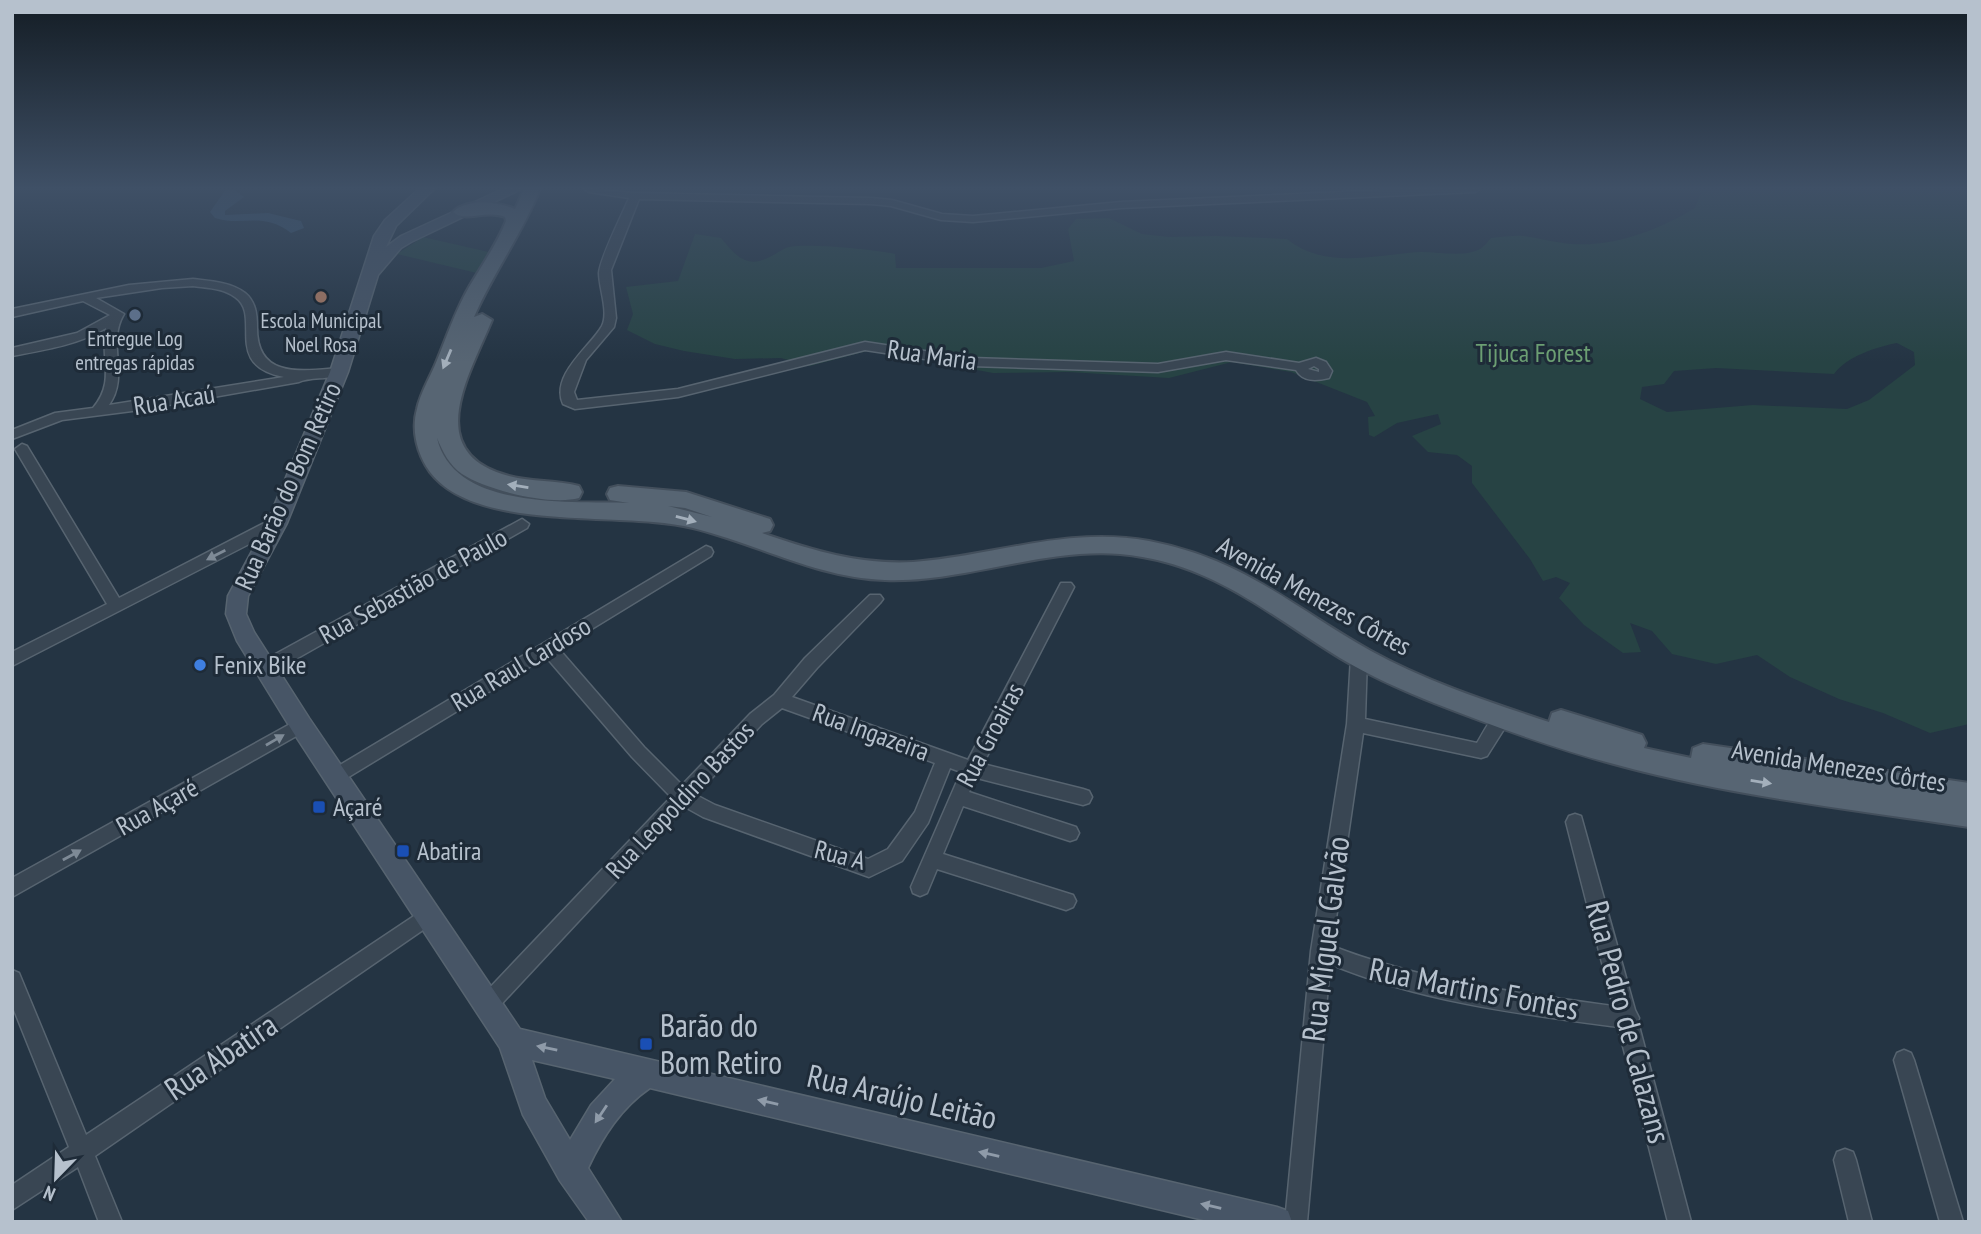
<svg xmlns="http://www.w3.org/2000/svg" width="1981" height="1234" font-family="'PT Sans Narrow',sans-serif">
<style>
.green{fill:#274344;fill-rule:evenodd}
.water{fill:#37526c}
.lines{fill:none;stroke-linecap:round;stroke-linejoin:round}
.street-casing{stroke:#576470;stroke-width:3}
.secondary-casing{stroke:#576470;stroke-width:3}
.primary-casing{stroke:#434f5c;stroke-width:4}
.street{fill:#394653;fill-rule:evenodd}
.secondary{fill:#475566;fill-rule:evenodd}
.primary{fill:#576573;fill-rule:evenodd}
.oneway{fill:#a3afbb}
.oneway2{fill:#7e8a96}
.oneway3{fill:#8f9ba9}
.education-dot{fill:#8d6e63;stroke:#1e2b38;stroke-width:2.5}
.service-dot{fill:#5c6f8a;stroke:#1e2b38;stroke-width:2.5}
.shop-dot{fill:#3f7fe0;stroke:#1e2b38;stroke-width:2.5}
.transit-dot{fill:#1a4fb4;stroke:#1e2b38;stroke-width:2.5}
.labels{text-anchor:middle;stroke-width:6;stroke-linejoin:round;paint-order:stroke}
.far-poi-label{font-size:21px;fill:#b6c1cd;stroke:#1e2b38}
.park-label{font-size:26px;fill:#6c9f73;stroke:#1e2b38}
.street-label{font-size:26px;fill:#b6c1cd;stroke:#1e2b38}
.poi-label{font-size:26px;fill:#b6c1cd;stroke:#1e2b38;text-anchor:start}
.near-street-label{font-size:32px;fill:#b6c1cd;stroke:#1e2b38}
.near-poi-label{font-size:32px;fill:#b6c1cd;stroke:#1e2b38;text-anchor:start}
</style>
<rect width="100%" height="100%" fill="#243443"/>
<g class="green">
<path d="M 1702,189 L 1969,189 L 1969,724 L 1930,733 L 1883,713 L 1839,699 L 1790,677 L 1757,655 L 1716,664 L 1672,654 L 1652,631 L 1630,623 L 1641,652 L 1623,653 L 1584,625 L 1559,598 L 1570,583 L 1556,577 L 1543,581 L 1530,559 L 1472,483 L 1472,466 L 1457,455 L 1428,452 L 1412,436 L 1441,424 L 1438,414 L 1397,423 L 1374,437 L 1369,435 L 1368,417 L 1375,416 L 1367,402 L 1291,372 L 1232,362 L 1169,378 L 1068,372 L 993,373 L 871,350 L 810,366 L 781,358 L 735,359 L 684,351 L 655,344 L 627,330 L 633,314 L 626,287 L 678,281 L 695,234 L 721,238 C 728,246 735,256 745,260 C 761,266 773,254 786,248 C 800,242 878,250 895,254 L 896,268 L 1041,268 L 1074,261 L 1068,229 L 1076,219 L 1109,218 L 1142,234 L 1169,237 L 1216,236 L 1287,239 C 1326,270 1374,255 1419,252 C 1437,251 1463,258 1480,249 C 1484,247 1488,241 1491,238 C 1502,237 1513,235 1524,236 C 1540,238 1556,243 1572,244 C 1615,247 1658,230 1695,208 ZM 1897,343 L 1914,352 L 1915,365 L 1869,400 L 1847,409 L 1753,405 L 1667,412 L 1640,399 L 1642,387 L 1664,384 L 1674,371 L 1716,368 L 1834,374 C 1846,357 1876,347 1897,343 Z"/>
<path d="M 423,237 L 493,253 L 481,274 L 397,254 Z"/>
</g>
<path class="water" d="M 226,189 L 234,189 L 244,197 L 225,211 L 225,215 L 268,213 L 301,221 L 304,228 L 291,233 C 262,211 243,227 215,218 L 210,212 Z"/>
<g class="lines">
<defs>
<g id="street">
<path d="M 584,189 L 635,193 L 871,198 L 892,200 L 942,214 L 973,216 L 1121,202 L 1408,189 L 1480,189 L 1475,192 L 1121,208 L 973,222 L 941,220 L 891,206 L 871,204 L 639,199 L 611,270 L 616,318 L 614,327 L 586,360 L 574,392 L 577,400 L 678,389 L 865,342 L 971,358 L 1158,364 L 1226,352 L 1299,363 L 1316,358 L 1326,362 L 1332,371 L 1329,378 C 1316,381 1303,382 1296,370 L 1226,360 L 1158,372 L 971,366 L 865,350 L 678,397 L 575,409 L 563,404 C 550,375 591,346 602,326 C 609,312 599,288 599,273 C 600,258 622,215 629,198 L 589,192 ZM 1314,366 L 1319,369 L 1319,372 L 1308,369 Z"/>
<path d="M 193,279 C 210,281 231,282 245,293 C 256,302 257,315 257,328 C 257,379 302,371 339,368 L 345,372 C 334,381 312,376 299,382 L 140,410 L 62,420 L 12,439 L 12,430 L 55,413 L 93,408 C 116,381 100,359 106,328 C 78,345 44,350 12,356 L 12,348 L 77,333 L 110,315 L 83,301 L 12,317 L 12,309 L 129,285 ZM 193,286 C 207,288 223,288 235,297 C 263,316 221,365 284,377 L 109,405 C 130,375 106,344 124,314 L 96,298 L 162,288 Z"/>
<path d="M 22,444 L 27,446 L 119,598 L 272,519 L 277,518 L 284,523 L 282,527 L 12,666 L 12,652 L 107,604 L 15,449 Z"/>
<path d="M 522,519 L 529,524 L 527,528 L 273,672 L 261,672 L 259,667 L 261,662 Z"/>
<path d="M 706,546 L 711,548 L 713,552 L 711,556 L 559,649 L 644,747 L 682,785 L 750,714 L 774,695 L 805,658 L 870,595 L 880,595 L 883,599 L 880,603 L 817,668 L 792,697 L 968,760 L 1061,583 L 1071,583 L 1074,587 L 983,764 L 1083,789 L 1089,791 L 1092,797 L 1089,803 L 1083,805 L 977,778 L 969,792 L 1076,827 L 1079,833 L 1076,839 L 1070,841 L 963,806 L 943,854 L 1073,895 L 1076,901 L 1073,907 L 1066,910 L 937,869 L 927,893 L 920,896 L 913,893 L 911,887 L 961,772 L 950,768 L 928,823 L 902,861 L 869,877 L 703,817 L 685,807 L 494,1012 L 487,1015 L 480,1012 L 477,1005 L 480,998 L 671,797 L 632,757 L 546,657 L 342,781 L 336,784 L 330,781 L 327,776 L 330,771 ZM 782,708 L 935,763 L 915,812 L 888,849 L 868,859 L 715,805 L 696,795 L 762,724 Z"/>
<path d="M 1359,651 L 1365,652 L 1367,657 L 1365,719 L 1477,743 C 1485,731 1493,708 1509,713 L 1511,718 L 1487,756 L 1481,758 L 1363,733 L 1332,946 C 1422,981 1517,993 1613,1006 L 1566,822 L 1569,816 L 1575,814 L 1581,816 L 1635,1010 L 1639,1018 L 1638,1022 L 1691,1222 L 1668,1222 L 1618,1027 C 1520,1014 1422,1002 1330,964 L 1307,1222 L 1285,1222 L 1311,951 L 1347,724 L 1351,657 L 1353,652 Z"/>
<path d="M 301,718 L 307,720 L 310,725 L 307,730 L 12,897 L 12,878 Z"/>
<path d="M 429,906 L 436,909 L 439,915 L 436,921 L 95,1156 L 122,1222 L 99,1222 L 78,1167 L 12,1210 L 12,1185 L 69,1147 L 12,1005 L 12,970 L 19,973 L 86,1135 Z"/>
<path d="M 1904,1050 L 1911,1053 L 1914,1060 L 1963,1222 L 1940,1222 L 1894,1060 L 1897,1053 Z"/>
<path d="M 1845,1149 L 1853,1152 L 1856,1160 L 1872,1222 L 1849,1222 L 1834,1160 L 1837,1152 Z"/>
</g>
<path id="secondary" d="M 419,189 L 434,189 L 396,226 L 386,247 L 401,236 L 503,189 L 521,189 L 411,242 L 401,248 L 378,275 L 348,372 L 287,523 L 248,596 L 246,614 L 254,632 L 309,718 L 520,1029 L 1277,1207 L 1288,1211 L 1292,1222 L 1212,1222 L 650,1088 C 621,1108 603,1136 588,1168 L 622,1222 L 589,1222 L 560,1181 L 523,1115 L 500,1048 L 293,732 L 237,641 L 226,614 L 228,596 L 267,523 L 330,372 L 374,236 L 385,220 ZM 532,1060 L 615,1079 L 591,1105 L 570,1140 L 545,1098 Z"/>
<path id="primary" d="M 524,189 L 540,189 C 522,234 493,273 474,317 L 482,314 L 492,320 C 469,376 421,453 509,476 C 532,482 556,480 579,486 L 582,492 L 579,498 C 550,506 486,490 462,474 C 449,465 443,452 437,438 C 454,511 572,501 629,503 L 610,500 L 607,494 L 610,488 L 618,486 L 686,492 L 770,519 L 773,525 L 770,531 L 762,533 C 811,550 860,565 913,562 C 993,556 1068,526 1149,541 C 1244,559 1292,607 1371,651 C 1427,682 1489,702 1549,722 L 1552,713 L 1561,710 L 1642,735 L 1646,743 L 1644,748 L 1691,758 L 1693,748 L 1703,744 L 1969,783 L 1969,827 C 1850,809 1730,796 1614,764 C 1553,748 1493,726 1434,703 C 1402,690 1370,676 1340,658 C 1266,613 1211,562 1120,554 C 1040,548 964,583 885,580 C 817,578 758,544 693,528 C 623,510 477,534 430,472 C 417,454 411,430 417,409 C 420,394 429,379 435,365 C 446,339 455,311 469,287 C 482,265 497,244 506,221 L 505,217 C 486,209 465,223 453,212 C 467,198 499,202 515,209 ZM 668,506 L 685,508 L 712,517 Z"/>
</defs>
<use href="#street" class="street-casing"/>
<use href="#secondary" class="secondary-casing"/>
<use href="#primary" class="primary-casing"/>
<use href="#street" class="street"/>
<use href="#secondary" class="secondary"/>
<use href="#primary" class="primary"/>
</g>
<defs><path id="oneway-solid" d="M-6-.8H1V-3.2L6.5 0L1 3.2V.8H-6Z" transform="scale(1.75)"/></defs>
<g class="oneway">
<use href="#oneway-solid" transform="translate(447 359) rotate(113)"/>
<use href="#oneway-solid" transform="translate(518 486) rotate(-171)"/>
<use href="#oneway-solid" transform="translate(686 519) rotate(15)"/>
<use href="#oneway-solid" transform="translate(1761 782) rotate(9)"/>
</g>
<g class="oneway2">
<use href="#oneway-solid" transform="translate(216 555) rotate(153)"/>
<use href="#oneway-solid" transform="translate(275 740) rotate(-30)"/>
<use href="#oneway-solid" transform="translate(72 855) rotate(-29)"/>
</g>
<g class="oneway3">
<use href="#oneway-solid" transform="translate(547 1048) rotate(-168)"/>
<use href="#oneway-solid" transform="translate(768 1102) rotate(-167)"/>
<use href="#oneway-solid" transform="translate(601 1114) rotate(124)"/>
<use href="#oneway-solid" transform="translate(989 1154) rotate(-167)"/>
<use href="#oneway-solid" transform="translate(1211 1206) rotate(-167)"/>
</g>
<linearGradient id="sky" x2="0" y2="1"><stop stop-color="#141d25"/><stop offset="0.52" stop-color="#3f5066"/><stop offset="1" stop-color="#3f5066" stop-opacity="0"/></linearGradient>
<rect width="1981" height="362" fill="url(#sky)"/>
<circle class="education-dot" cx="321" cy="297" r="7"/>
<circle class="service-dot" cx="135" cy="315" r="7"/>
<circle class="shop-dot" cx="200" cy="665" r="7"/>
<g class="transit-dot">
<rect x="312" y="800" width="14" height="14" rx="3.5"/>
<rect x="396" y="844" width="14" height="14" rx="3.5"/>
<rect x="639" y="1037" width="14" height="14" rx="3.5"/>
</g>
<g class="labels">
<g class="far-poi-label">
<text x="321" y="328">Escola Municipal<tspan x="321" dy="24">Noel Rosa</tspan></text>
<text x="135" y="346">Entregue Log<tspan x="135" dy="24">entregas rápidas</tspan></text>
</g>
<g class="park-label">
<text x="1533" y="362">Tijuca Forest</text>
</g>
<g class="street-label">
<text transform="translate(932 355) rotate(8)" y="9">Rua Maria</text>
<text transform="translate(174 400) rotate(-9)" y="9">Rua Acaú</text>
<text transform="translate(288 486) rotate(-66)" y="9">Rua Barão do Bom Retiro</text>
<text transform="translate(413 586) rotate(-29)" y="9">Rua Sebastião de Paulo</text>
<text transform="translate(1314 596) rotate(29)" y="9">Avenida Menezes Côrtes</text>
<text transform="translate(521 664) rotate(-31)" y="9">Rua Raul Cardoso</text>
<text transform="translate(871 732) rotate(20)" y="9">Rua Ingazeira</text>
<text transform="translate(990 735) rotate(-62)" y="9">Rua Groairas</text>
<text transform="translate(1839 766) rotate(9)" y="9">Avenida Menezes Côrtes</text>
<text transform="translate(680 800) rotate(-47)" y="9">Rua Leopoldino Bastos</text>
<text transform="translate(157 807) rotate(-29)" y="9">Rua Açaré</text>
<text transform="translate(840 855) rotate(14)" y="9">Rua A</text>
</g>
<g class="poi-label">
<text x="214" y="674">Fenix Bike</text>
<text x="333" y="816">Açaré</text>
<text x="417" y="860">Abatira</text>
</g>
<g class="near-street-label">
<text transform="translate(1326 939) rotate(-83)" y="11">Rua Miguel Galvão</text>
<text transform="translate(1474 989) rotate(11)" y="11">Rua Martins Fontes</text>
<text transform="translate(1628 1022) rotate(75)" y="11">Rua Pedro de Calazans</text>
<text transform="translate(221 1057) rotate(-34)" y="11">Rua Abatira</text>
<text transform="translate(902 1097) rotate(13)" y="11">Rua Araújo Leitão</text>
</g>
<g class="near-poi-label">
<text x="660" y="1037">Barão do<tspan x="660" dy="37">Bom Retiro</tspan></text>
</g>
</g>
<rect width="1981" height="1234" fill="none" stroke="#b6c1cd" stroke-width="28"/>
<g transform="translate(56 1178) rotate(203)" stroke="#1e2b38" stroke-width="5" paint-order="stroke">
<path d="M0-5L12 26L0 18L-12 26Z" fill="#b6c1cd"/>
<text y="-10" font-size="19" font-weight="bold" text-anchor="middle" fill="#b6c1cd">N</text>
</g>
</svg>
